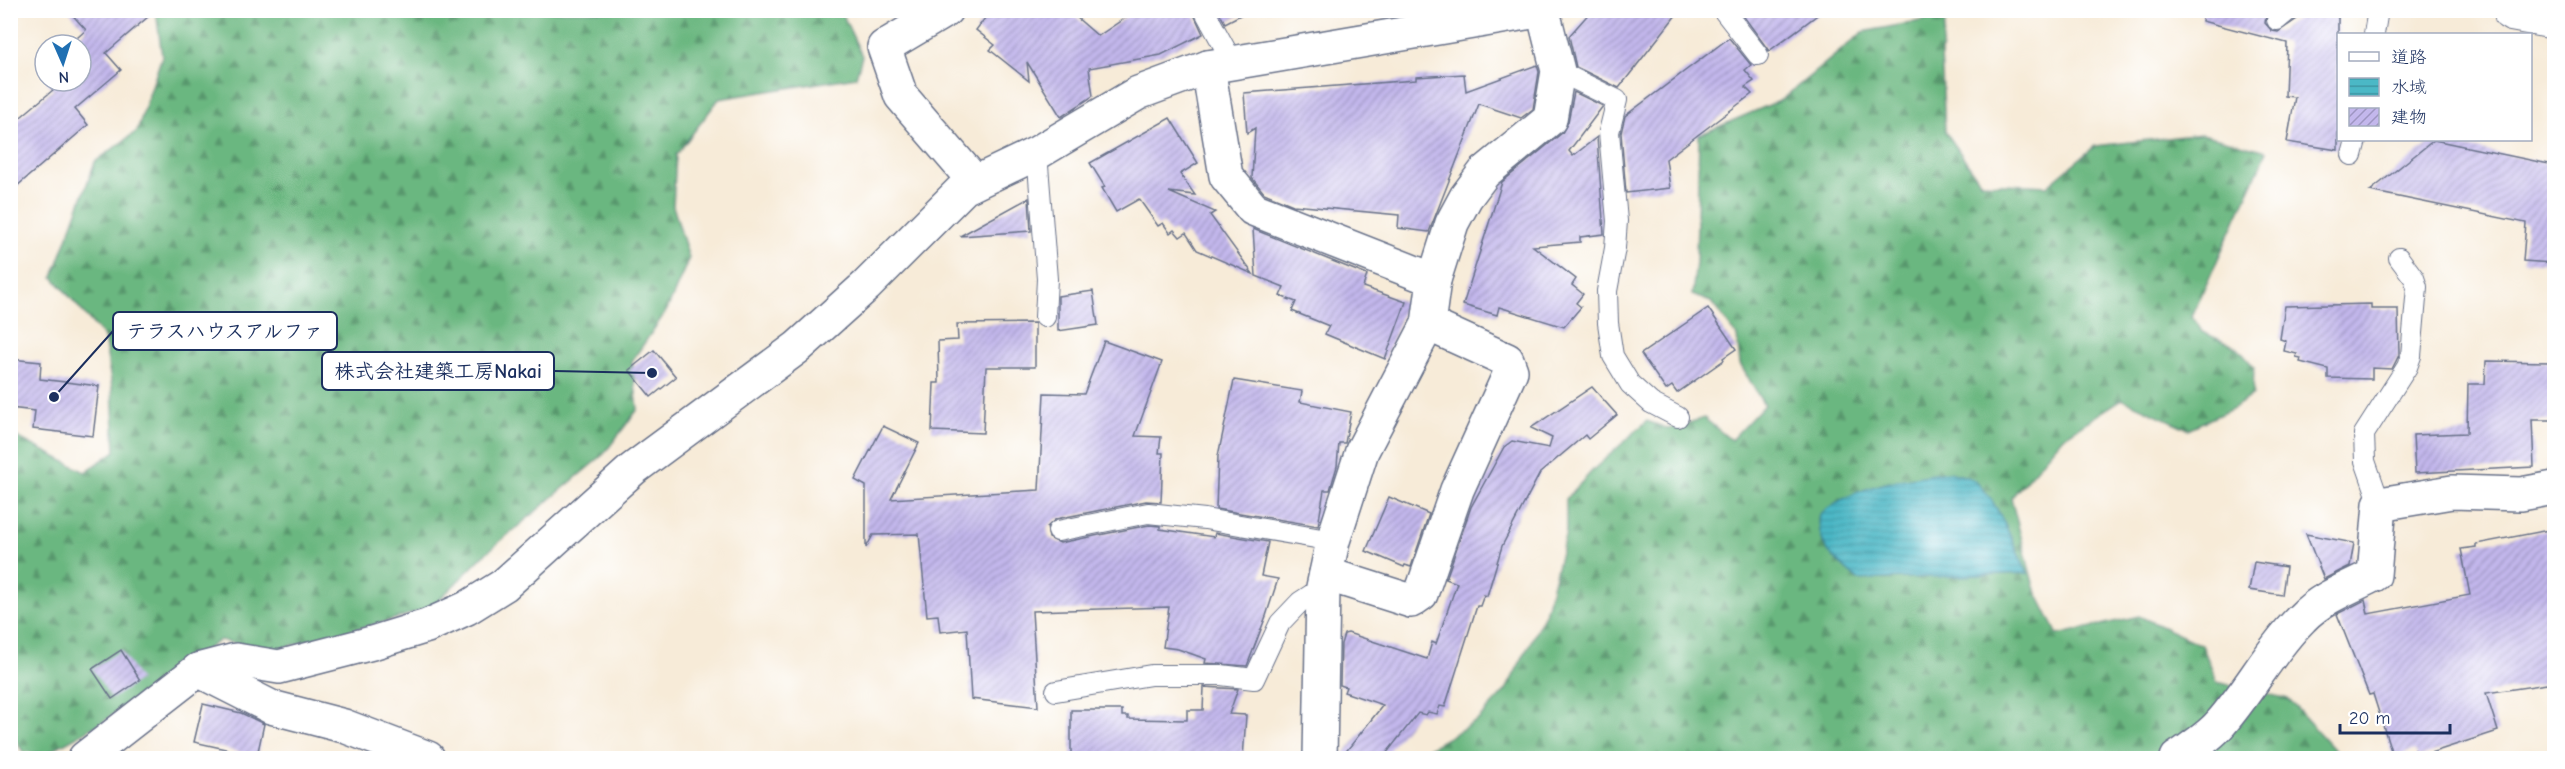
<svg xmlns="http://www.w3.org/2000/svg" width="2565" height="769" font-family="'Comic Neue','Klee One',sans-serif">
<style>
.forest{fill:url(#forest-firs);stroke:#43736f;stroke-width:1.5}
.water{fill:url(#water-rules);stroke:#337492;stroke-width:1.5}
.building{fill:url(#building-hatch)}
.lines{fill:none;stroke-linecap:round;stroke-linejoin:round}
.service-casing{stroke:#687189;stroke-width:22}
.minor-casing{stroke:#687189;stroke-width:36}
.service{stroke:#fff;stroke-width:20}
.minor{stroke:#fff;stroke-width:33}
.leader{fill:none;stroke:#1b2f5e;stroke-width:2}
.callout-dot{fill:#1b2f5e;stroke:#fff;stroke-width:2}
.callout{fill:#fff;stroke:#1b2f5e;stroke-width:2}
.callout-label{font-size:20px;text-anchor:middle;font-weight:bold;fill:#1b2f5e}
</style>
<defs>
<pattern id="forest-firs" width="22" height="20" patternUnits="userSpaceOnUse" patternTransform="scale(1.5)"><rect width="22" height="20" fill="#6bb780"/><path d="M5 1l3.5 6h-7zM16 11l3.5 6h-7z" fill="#57956c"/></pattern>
<pattern id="water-rules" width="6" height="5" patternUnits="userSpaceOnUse" patternTransform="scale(1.5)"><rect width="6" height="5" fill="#4bb8c6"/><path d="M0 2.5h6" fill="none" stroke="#3e96a4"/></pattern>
<pattern id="building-hatch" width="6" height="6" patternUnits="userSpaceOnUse" patternTransform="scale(1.5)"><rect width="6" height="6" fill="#c3b7ec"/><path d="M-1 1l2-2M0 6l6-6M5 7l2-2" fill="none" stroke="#9e95c2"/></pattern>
</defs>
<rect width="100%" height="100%" fill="#fff"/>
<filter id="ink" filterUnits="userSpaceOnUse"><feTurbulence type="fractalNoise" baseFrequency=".0167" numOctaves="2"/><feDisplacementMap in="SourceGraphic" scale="12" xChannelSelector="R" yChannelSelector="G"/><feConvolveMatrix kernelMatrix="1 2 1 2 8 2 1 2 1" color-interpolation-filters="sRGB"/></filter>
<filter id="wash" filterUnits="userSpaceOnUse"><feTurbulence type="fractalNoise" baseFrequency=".008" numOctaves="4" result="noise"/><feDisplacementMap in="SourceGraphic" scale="24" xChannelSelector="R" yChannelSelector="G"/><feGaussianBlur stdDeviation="1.35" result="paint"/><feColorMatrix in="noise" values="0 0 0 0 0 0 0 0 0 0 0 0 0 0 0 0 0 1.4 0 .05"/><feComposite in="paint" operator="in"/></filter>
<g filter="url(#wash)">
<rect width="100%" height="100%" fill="#f7ebd8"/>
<g class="forest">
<path d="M 156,11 L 841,11 L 862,56 L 856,77 L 719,99 L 676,155 L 673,206 L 689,258 L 667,310 L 632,361 L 638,409 L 604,454 L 485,554 L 432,607 L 388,621 L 270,651 L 220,640 L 101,723 L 45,754 L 23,752 L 11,732 L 11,434 L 85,472 L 115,451 L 112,388 L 104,337 L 53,277 L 95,162 L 137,131 L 162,56 Z"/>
<path d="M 1946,16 L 1941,53 L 1945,131 L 1981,183 L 2047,186 L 2095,146 L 2202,134 L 2267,151 L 2192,316 L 2202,332 L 2237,347 L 2254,367 L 2253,394 L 2234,408 L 2188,429 L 2122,399 L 2063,437 L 2011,498 L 2034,587 L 2058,635 L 2139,616 L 2202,645 L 2217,682 L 2288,699 L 2342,758 L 1411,758 L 1477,721 L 1506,690 L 1545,614 L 1566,533 L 1566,499 L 1594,469 L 1647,421 L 1669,429 L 1704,418 L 1731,440 L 1764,405 L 1740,364 L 1737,336 L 1711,302 L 1692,295 L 1696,263 L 1699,135 L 1781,100 L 1863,32 Z"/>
</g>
<path class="water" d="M 1949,472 C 1956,474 1966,476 1972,479 C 2000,499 2011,545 2028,573 L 1858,580 C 1836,560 1815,547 1820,514 C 1855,485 1906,478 1949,472 Z"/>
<g id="blocks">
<g class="building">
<path d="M 68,10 L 156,10 L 106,53 L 121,70 L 75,109 L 88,125 L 10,192 L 10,126 L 53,90 L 46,81 L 81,81 L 81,45 L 69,45 L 86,30 Z"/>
<path d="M 991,10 L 1068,10 L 1098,36 L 1137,10 L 1192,10 L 1203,34 L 1161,55 L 1089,68 L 1093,96 L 1061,117 L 1027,62 L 1029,81 L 990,50 L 995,45 L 976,30 Z"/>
<path d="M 1218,10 L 1250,10 L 1225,23 Z"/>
<path d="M 1592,10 L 1680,10 L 1619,88 L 1576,67 L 1569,36 Z"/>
<path d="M 1739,10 L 1824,10 L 1769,51 Z"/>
<path d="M 2203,10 L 2270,10 L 2266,16 L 2265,23 L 2272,31 L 2278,32 L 2297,19 L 2301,10 L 2332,10 L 2332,15 L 2338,17 L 2338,150 L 2287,142 L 2295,97 L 2285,96 L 2287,43 L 2202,21 Z"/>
<path d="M 1729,38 L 1751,65 L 1745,70 L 1754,81 L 1745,87 L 1752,94 L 1666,159 L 1670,188 L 1626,193 L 1621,133 L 1625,116 Z"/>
<path d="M 1537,65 L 1539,72 L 1533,109 L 1521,118 L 1479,104 L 1429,232 L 1398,228 L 1399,215 L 1293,205 L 1264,193 L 1252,178 L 1255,128 L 1247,133 L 1244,93 L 1416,80 L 1416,77 L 1464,74 L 1466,91 Z"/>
<path d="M 1574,92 L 1603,106 L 1569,151 L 1573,156 L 1597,137 L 1604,234 L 1580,237 L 1580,242 L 1533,246 L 1576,279 L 1572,285 L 1583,294 L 1576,303 L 1581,307 L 1564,327 L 1499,307 L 1497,315 L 1463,305 L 1502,182 L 1562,133 L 1568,122 Z"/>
<path d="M 1170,118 L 1198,163 L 1180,174 L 1195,195 L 1169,192 L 1215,212 L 1210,215 L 1253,274 L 1197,250 L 1186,233 L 1180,237 L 1174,230 L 1170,233 L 1163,223 L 1158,226 L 1139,199 L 1116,212 L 1102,188 L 1105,187 L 1090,163 Z"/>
<path d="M 2434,140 L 2554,165 L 2554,263 L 2523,261 L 2526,223 L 2370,191 Z"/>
<path d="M 1029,198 L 1031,231 L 960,236 Z"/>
<path d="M 1253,229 L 1367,275 L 1363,287 L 1406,302 L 1385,359 L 1325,334 L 1329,326 L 1292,311 L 1296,302 L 1280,296 L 1284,287 L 1256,276 Z"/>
<path d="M 1093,291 L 1098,325 L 1058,331 L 1058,296 Z"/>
<path d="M 2371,304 L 2371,309 L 2398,309 L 2399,355 L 2392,369 L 2372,368 L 2372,379 L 2328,378 L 2328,369 L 2300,362 L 2301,358 L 2296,357 L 2297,354 L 2284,351 L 2286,341 L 2280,339 L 2285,306 Z"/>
<path d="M 1708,308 L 1736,349 L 1723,358 L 1724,360 L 1677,393 L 1672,386 L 1666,390 L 1641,354 Z"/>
<path d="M 1035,323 L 1035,367 L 986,367 L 983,433 L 932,431 L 934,383 L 939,383 L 938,341 L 958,340 L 957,324 Z"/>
<path d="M 1104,341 L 1162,362 L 1135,436 L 1161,437 L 1159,453 L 1163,453 L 1161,502 L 1146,501 L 1056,519 L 1047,527 L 1049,538 L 1060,543 L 1149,525 L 1160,526 L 1160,529 L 1214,537 L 1215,533 L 1268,542 L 1261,576 L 1278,579 L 1266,616 L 1247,666 L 1205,663 L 1206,659 L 1178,649 L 1163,647 L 1169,607 L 1032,611 L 1038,707 L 971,699 L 967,629 L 940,632 L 938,615 L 927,616 L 919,534 L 873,535 L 866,548 L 866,486 L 855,480 L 883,426 L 919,443 L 891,499 L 1039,490 L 1044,393 L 1084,394 Z"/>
<path d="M 654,350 L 676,377 L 651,397 L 629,370 Z"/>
<path d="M 10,359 L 41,362 L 40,379 L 99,386 L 93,436 L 33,429 L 35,411 L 10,408 Z"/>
<path d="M 2486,361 L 2554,362 L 2554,420 L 2532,420 L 2534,467 L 2415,473 L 2413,435 L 2467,433 L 2468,384 L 2485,384 Z"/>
<path d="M 1234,380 L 1302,391 L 1300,402 L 1351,412 L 1345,443 L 1339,443 L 1337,466 L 1330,490 L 1324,490 L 1318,526 L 1216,509 L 1218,456 Z"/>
<path d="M 1592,387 L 1617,415 L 1588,439 L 1585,435 L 1540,473 L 1502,546 L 1487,596 L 1484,595 L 1480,606 L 1477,606 L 1445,707 L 1440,706 L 1437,714 L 1428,712 L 1426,715 L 1418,713 L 1382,759 L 1340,759 L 1383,705 L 1344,692 L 1346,687 L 1340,685 L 1341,644 L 1344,634 L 1348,633 L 1427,659 L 1432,642 L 1436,644 L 1457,583 L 1446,579 L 1471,507 L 1504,447 L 1512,441 L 1549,448 L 1552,438 L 1531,428 Z"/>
<path d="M 1389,497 L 1429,514 L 1411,567 L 1405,565 L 1404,567 L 1366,551 Z"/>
<path d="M 2554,529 L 2554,683 L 2486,693 L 2498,731 L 2418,757 L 2415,750 L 2393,757 L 2373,694 L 2369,695 L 2337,614 L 2365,600 L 2368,614 L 2470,595 L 2461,549 L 2476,547 L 2476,544 Z"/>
<path d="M 2306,534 L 2354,543 L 2350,566 L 2324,579 Z"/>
<path d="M 2254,562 L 2286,567 L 2282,595 L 2249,590 Z"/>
<path d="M 121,650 L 140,680 L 112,699 L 92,669 Z"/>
<path d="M 1204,687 L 1238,689 L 1229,714 L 1246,715 L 1243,759 L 1071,759 L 1071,710 L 1122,710 L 1122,716 L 1128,716 L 1128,719 L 1187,720 L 1187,710 L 1203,710 Z"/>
<path d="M 203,704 L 241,713 L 264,724 L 257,756 L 194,742 Z"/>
</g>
</g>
</g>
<g filter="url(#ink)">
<use href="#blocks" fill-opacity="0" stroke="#687189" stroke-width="1.5"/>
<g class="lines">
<defs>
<g id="service">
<path d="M 1204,10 L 1233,63"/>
<path d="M 1723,10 L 1758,55"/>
<path d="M 2507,10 L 2505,18 L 2510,21 L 2554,29"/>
<path d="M 2277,20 L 2289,10"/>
<path d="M 2374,34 L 2378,10"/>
<path d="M 1558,71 L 1617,100 L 1609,132 L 1617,221 L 1615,248 L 1607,291 L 1608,323 L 1613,356 L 1630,384 L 1651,403 L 1678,417"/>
<path d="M 1037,153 L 1047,279 L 1045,317"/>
<path d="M 2352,155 L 2356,140"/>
<path d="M 2380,504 L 2365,461 L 2364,434 L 2407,367 L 2411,356 L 2417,287 L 2414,278 L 2399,258"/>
<path d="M 1058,531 L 1148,513 L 1205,519 L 1333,541"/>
<path d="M 1056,691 L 1151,675 L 1221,675 L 1254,679 L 1280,623 L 1300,602 L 1323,587"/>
</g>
<g id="minor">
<path d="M 946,10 L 884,47 L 901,96 L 975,182"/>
<path d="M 1208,67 L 1226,176 L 1253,209 L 1434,280"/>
<path d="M 1326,574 L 1411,601 L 1421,594 L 1457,490 L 1511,371 L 1507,360 L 1428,324"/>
<path d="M 198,670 L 236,660 L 279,667 L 372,643 L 427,626 L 467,608 L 504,585 L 633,469 L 798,347 L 866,286 L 964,188 L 1037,153 L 1138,93 L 1208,67 L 1544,10"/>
<path d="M 85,758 L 198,670 L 271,707 L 344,726 L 428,758"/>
<path d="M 1320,758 L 1323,587 L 1333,541 L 1362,451 L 1428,324 L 1434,280 L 1452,223 L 1466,197 L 1484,173 L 1550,119 L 1558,71 L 1543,11"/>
<path d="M 2177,758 C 2191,748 2209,737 2220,724 C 2250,690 2270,650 2302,618 C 2321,598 2350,587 2374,575 L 2380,504 L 2452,492 L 2521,494 L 2554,488"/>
</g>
</defs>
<use href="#service" class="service-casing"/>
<use href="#minor" class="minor-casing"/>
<use href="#service" class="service"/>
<use href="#minor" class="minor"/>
</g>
</g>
<path class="leader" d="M54 397L113 331M652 373L554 371"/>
<g class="callout-dot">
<circle cx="54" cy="397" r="6"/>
<circle cx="652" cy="373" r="6"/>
</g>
<g class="callout">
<rect x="113" y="312" width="224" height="38" rx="6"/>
<rect x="322" y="352" width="232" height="38" rx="6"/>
</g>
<g class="callout-label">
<text x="225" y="338">テラスハウスアルファ</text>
<text x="438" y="378">株式会社建築工房Nakai</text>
</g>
<rect width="2565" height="769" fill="none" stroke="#fff" stroke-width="36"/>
<rect x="2337" y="33" width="195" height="108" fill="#ffffff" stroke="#a4acbf" stroke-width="1.5"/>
<rect x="2349" y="52" width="30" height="9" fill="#ffffff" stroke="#a4acbf" stroke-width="1.5"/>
<text x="2391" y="63" font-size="18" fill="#1b2f5e">道路</text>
<rect x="2349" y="78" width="30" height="18" fill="url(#water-rules)" stroke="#a4acbf" stroke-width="1.5"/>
<text x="2391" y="93" font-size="18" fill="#1b2f5e">水域</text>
<rect x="2349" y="108" width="30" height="18" fill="url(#building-hatch)" stroke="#a4acbf" stroke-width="1.5"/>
<text x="2391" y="123" font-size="18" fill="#1b2f5e">建物</text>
<g transform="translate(63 63) rotate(177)"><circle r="28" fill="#ffffff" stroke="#a4acbf" stroke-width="1.5"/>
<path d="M0-4.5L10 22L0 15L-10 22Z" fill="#1f6fb2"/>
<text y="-9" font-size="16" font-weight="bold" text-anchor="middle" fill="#1b2f5e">N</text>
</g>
<path d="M2340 724v9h110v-9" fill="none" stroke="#1b2f5e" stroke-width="3"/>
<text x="2349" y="724" font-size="18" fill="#1b2f5e" stroke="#ffffff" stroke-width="4.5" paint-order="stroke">20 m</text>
</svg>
